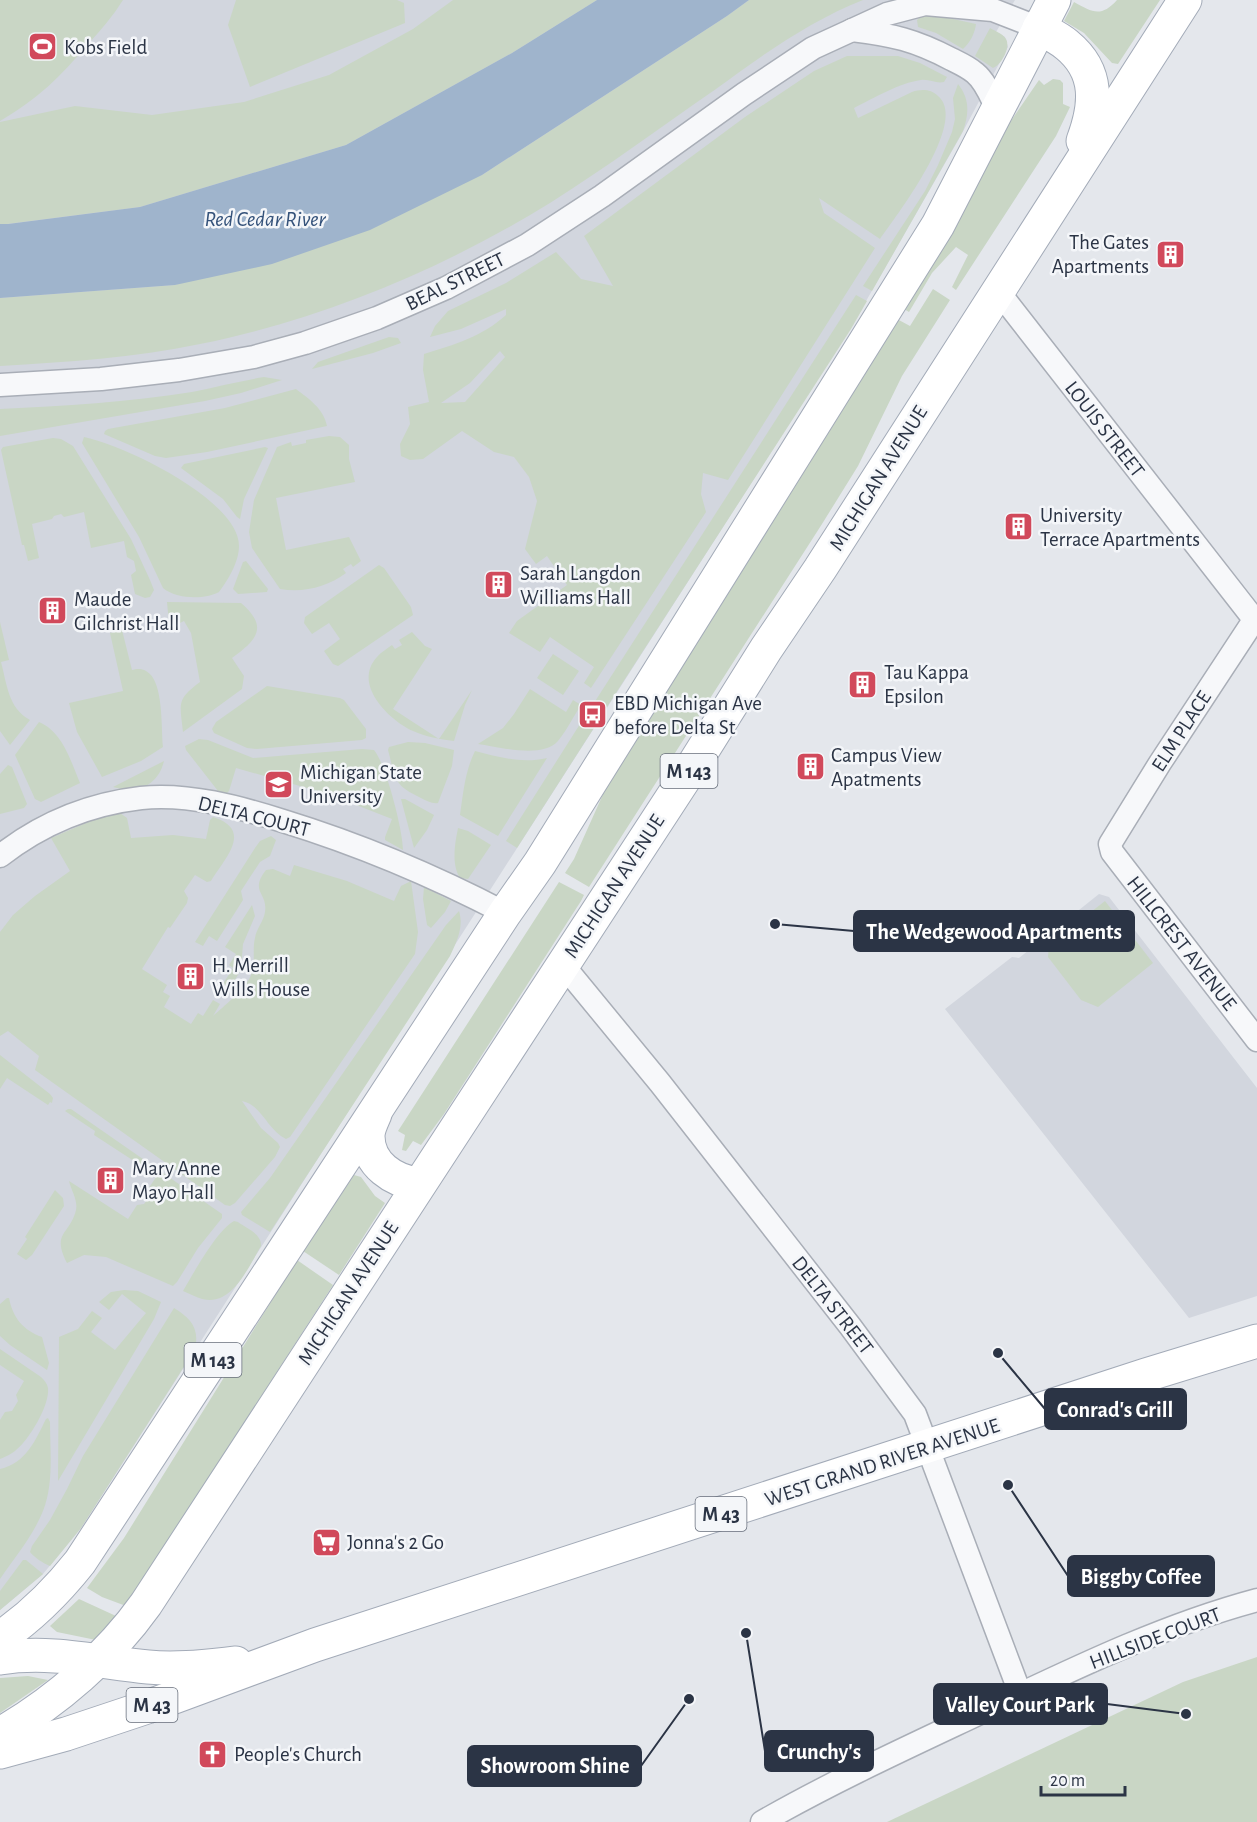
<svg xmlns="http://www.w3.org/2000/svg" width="1257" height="1822" font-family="'Alegreya Sans',sans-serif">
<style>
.built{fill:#d2d6de}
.green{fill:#c9d6c5;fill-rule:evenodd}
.water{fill:#9fb4cc}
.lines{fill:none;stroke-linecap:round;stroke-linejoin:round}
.street-casing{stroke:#a9aeb7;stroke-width:25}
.primary-casing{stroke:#a3abb8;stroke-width:35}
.street{stroke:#f7f8fa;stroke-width:22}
.primary{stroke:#fff;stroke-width:33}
.labels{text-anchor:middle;stroke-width:5;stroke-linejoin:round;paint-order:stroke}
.shield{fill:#f4f6f9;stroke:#676e7b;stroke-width:1.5}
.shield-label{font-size:20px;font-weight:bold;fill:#2b3445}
.poi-label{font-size:21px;fill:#2b3445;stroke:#f4f6f9;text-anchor:start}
.street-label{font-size:21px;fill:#2b3445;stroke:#f4f6f9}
.water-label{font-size:22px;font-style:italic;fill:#34527a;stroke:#f4f6f9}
.leader{fill:none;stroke:#2b3445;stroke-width:2}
.callout-dot{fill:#2b3445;stroke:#f4f6f9;stroke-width:2}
.callout{fill:#2b3445;stroke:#2b3445;stroke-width:2}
.callout-label{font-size:22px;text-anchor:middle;font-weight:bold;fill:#fff}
</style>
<rect width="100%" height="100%" fill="#e4e7ec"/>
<g class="built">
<path d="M 0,0 L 1015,0 L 996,32 L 1005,37 L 1008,47 L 960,137 L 850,329 L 81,1528 L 43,1574 L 0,1610 Z"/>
<path d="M 1099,894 L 1109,897 L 1257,1088 L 1257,1296 L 1189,1318 L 945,1009 L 1012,957 L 1019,958 Z"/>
</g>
<g class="green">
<path d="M 0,0 L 123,0 C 113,16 101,30 88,44 C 59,78 39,98 0,121 Z"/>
<path d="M 236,0 L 397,0 L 404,3 L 405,23 L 250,87 L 228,25 Z"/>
<path d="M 453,0 L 597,0 L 512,53 L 346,145 L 140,207 L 7,224 L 0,224 L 0,122 L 75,106 L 152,115 L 244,102 L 329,75 L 413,29 Z"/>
<path d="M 749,0 L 863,0 C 810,21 762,55 716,89 C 661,127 607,167 550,203 C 445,268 321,320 200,344 C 134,358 67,362 0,366 L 0,298 L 175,285 L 482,175 L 727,16 Z"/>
<path d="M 1117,0 L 1160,0 L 1118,64 L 1112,63 L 1084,33 L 1064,21 L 1074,2 C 1092,12 1101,18 1117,0 Z"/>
<path d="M 922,15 L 935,15 L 976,24 C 975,33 970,43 963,49 L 936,33 L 918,27 L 917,20 Z"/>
<path d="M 990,28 C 995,31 1003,34 1006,39 C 1011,48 1001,65 993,68 L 975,56 Z"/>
<path d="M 847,56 L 898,56 L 920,63 L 947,77 L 944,82 C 936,84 930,79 921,80 C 899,83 874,98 854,108 L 858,118 L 912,92 C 921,89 931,89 938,96 C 969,121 897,215 880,239 L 819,198 L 824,213 L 875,248 L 728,480 L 703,473 L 701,494 L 706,512 L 591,688 L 584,683 L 594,667 L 550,637 L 540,652 L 509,633 L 517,621 L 567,585 L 547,556 L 536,564 L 525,549 L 537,501 L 529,477 L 514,457 L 494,452 L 462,431 L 423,459 L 410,460 L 401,456 L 400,444 L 410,424 L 408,407 L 429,402 L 423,370 L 424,354 C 454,345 483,336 506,315 L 506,309 L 461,329 L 430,337 L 435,326 L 448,311 L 506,283 L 556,252 L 581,279 L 613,286 L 584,236 L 745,117 L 814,71 ZM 500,351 L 505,357 L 465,402 L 441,403 L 470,383 Z"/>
<path d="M 1053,79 L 1060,80 L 1063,83 L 1063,104 L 1070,107 L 1056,136 L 956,290 L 952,287 L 968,255 L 956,247 L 932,273 L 909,312 L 904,309 L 1006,128 L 1039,80 L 1044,85 Z"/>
<path d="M 958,84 C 970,99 969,114 963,131 L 872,291 L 863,286 L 925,191 L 938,165 L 952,132 L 955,119 L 953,98 Z"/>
<path d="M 933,289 L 950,300 L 902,376 L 858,466 L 822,524 L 589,887 L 565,873 L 574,859 L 613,772 L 701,637 L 837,419 L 897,319 L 910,326 Z"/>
<path d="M 856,295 L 867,301 L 851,329 L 603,713 L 592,706 Z"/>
<path d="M 389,337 L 398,338 L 401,343 L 373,353 L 312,369 L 318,362 Z"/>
<path d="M 264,377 L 282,380 L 241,393 L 205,401 L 0,436 L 0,409 C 64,406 128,402 192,392 C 216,387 240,381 264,377 Z"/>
<path d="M 296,389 C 309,399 324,409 327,426 L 207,452 L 166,458 L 155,456 L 104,434 L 105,431 L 108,429 L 225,408 Z"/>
<path d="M 329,436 L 340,437 L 349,445 L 349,459 L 355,482 L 276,498 L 286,550 L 349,537 L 361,561 L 353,567 L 351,564 L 343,569 L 346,573 C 327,587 304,593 280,589 L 252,548 L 249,532 L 254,500 L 277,447 L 291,442 L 292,446 L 306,443 L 306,440 Z"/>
<path d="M 84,437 C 124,445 239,500 239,546 C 239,562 228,580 219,592 C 204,600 176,599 163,588 L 139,537 L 82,443 Z"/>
<path d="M 53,438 L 61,439 L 73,446 L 131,539 L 150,580 L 154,590 L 150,597 L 145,598 L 135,594 L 131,575 L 136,571 L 134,561 L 127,557 L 124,541 L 91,548 L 84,512 L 64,517 L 61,514 L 54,516 L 52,519 L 32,524 L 39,558 L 28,561 L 24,545 L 22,545 L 1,450 L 3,447 Z"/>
<path d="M 265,447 L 268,448 L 244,499 L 240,519 L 237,517 L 223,499 L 181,468 L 184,464 Z"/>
<path d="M 246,561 L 268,589 L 267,592 L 238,594 L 233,589 L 243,562 Z"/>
<path d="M 379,565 L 384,568 L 411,607 L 413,615 L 338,666 L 333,664 L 324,651 L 340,639 L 329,623 L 312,634 L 304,623 L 305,617 Z"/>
<path d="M 167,602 L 241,603 C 269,627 257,640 232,658 L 244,676 L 242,689 L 183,732 C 180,703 176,700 200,682 L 191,633 L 184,621 L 174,626 L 169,623 Z"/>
<path d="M 0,622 L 9,660 L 1,662 C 7,684 8,708 30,720 L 10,745 L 0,731 Z"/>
<path d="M 122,630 L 132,670 C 136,669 141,668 146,671 C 164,680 161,728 163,747 L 141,761 L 102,777 L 77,732 L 69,703 L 123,691 L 110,633 Z"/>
<path d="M 412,632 L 425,646 L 432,649 L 393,709 L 439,739 L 472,690 L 465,705 L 454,741 C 439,739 426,737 413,731 C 389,720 352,684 377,657 C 381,652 387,649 392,645 L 395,649 L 402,645 L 399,640 Z"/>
<path d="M 553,654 L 579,671 L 563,695 L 537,678 Z"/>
<path d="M 267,686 L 340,698 L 344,700 L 366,729 L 366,738 L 362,740 L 257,749 L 247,748 L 214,733 L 212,729 L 216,722 Z"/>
<path d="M 530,689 L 566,712 L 573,700 L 581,705 C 573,717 567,730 558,741 C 543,759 498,747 478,744 L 503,728 L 514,714 Z"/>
<path d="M 587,713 L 599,720 L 517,848 L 506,841 Z"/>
<path d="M 39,722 C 63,732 71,762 80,783 L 41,802 L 35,799 L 15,755 Z"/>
<path d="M 199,739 L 208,740 L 253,758 L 362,749 L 374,750 C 386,764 403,831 403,850 L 385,840 L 385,837 L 392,819 L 328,794 L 236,768 L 229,791 L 226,794 L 218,791 L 186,750 L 185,746 Z"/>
<path d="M 408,742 L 425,743 L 454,750 L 452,766 L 438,803 C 432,804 427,801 421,798 C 392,784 396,779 388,750 L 389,747 Z"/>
<path d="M 475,751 C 499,757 522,764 547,758 L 498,836 L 460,815 C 463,794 465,771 475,751 Z"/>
<path d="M 164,761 C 158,786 137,794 113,787 Z"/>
<path d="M 8,765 L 12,767 L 27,804 L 24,808 L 0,814 L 0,774 Z"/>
<path d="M 401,799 L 405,799 L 434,815 L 427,830 L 414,848 Z"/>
<path d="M 120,813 L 127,818 L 131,838 L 173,835 L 206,839 L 210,820 L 213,817 C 254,830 225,858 211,881 L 207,882 L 195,875 L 184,891 L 188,898 L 187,903 L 170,928 L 168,927 L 142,969 L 167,985 L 163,992 L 170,996 L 164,1007 L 191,1024 L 198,1013 L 203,1016 L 213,1000 L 220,1004 L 213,1016 C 222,1008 247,987 251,975 C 256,965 252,949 255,938 C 256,929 264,921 265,912 C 268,892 249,892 266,870 L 273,869 L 290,876 L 294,865 L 347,881 L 394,901 L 401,886 L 411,881 L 418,932 L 415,954 L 290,1137 L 286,1139 C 267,1130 262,1105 242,1101 L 261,1128 L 278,1143 L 280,1147 L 275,1157 L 235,1203 L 230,1206 L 225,1205 L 35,1070 L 39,1056 L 8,1031 L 0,1036 L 0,932 L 13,915 L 35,896 L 70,871 L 51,838 L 93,820 Z"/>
<path d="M 458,828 L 468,831 L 491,845 L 468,879 L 460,878 C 451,864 455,843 458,828 Z"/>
<path d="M 271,836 L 276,840 L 270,856 L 260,862 L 241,891 L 243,900 L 217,941 L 209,936 L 203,946 L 195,942 L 255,848 L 260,841 Z"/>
<path d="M 559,882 L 584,895 L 581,901 L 444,1114 L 421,1145 L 413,1141 L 406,1151 L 402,1150 L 405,1135 L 398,1131 Z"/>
<path d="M 424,887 L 451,901 L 445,912 L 431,928 L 427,925 L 423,899 Z"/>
<path d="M 1105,901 L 1153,963 L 1098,1007 L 1081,1000 L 1048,957 L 1049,945 Z"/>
<path d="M 252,905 L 255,916 L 243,944 L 241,970 L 228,991 L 221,987 L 233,968 L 229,965 L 236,954 L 225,947 Z"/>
<path d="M 459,911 C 464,927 457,941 450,956 L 270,1232 L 242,1215 L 241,1212 L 270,1178 L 446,925 Z"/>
<path d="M 0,1055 L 50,1094 L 53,1098 L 52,1103 L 50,1102 L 48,1105 L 7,1078 L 0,1089 Z"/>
<path d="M 68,1109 L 71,1109 L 222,1214 L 222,1218 L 198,1248 L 177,1282 L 173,1286 L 106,1257 L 84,1255 L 67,1263 C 51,1232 70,1235 76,1210 C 78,1200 71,1190 69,1181 L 128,1219 L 137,1205 L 144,1204 L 150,1196 L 148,1189 L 157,1176 L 94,1135 L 95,1131 L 65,1111 Z"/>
<path d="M 354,1175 L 361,1177 L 375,1196 L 385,1203 L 339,1275 L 303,1251 Z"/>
<path d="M 55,1190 L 63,1198 L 64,1206 L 32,1255 L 26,1260 L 17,1254 L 27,1239 L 25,1237 Z"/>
<path d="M 234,1221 L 238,1222 C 246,1228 262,1234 261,1246 C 250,1264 235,1300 210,1300 C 201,1300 192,1295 183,1291 C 193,1274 217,1230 234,1221 Z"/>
<path d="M 297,1260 L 333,1285 L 126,1606 L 102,1597 L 87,1588 L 124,1538 Z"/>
<path d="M 124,1290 L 138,1291 L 161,1302 L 154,1319 L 58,1481 L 59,1337 L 78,1329 L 92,1311 L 102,1318 L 91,1332 L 115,1350 L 146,1313 L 122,1294 L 109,1310 L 99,1302 L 111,1292 Z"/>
<path d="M 7,1298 L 9,1298 C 13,1318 23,1330 42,1337 L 49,1363 L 47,1370 L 10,1345 L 0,1336 L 0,1304 Z"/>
<path d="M 174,1308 C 191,1318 201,1330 194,1351 L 81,1528 L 50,1566 C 43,1563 35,1558 30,1552 L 32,1546 L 50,1520 L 67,1489 L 83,1456 Z"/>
<path d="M 0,1349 L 41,1377 C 44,1380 47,1383 48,1388 C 50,1405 29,1440 16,1450 C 12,1454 5,1457 0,1459 L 0,1420 L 5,1412 L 12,1411 L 18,1401 L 16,1395 L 24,1381 L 0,1365 Z"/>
<path d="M 48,1418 L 50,1422 C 50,1450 54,1484 43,1511 C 33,1536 15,1557 0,1579 L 0,1469 C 26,1463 35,1441 46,1419 Z"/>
<path d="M 23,1560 L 26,1560 L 43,1574 L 0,1610 L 0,1591 Z"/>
<path d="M 79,1599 L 116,1616 L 96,1640 L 57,1632 L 50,1626 Z"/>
<path d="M 1257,1657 L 1257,1822 L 887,1822 L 1183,1682 Z"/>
<path d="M 28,1676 L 48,1680 L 0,1713 L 0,1678 Z"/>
</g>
<path class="water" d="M 597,0 L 749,0 L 727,16 L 482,175 L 370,230 L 272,264 L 175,285 L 0,298 L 0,224 L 8,224 L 140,207 L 346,145 L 512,53 Z"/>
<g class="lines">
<defs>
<g id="street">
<path d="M 852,30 C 893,35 915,40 951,59 C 959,63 968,67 975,73 C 986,82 991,97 997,109"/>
<path d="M 998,291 L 1257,623"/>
<path d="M 0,385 L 101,379 L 179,370 L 254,357 L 305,343 L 377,318 L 446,288 L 527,245 L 602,196 L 744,94 L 813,48 L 887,14 L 925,4 L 993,10 L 1039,28"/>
<path d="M 1254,620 L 1160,763 L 1110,844 L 1112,852 L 1257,1040"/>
<path d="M 0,856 C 41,824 89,804 141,798 C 188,793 239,807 283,821 C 361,845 434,876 505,913"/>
<path d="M 563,965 L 660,1083 L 850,1326 L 915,1414 L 1020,1693"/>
<path d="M 762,1822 C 832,1782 906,1748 978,1714 C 1069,1671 1160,1626 1257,1600"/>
</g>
<g id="primary">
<path d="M 1039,28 C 1048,33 1059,38 1067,45 C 1100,72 1096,106 1083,141"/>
<path d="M 375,1114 C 372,1121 368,1129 368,1136 C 368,1165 394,1181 418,1184"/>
<path d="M 0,1638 C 31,1617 57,1591 80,1562 L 505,913 L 540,863 L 938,225 L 1054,0"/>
<path d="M 0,1658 C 50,1650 98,1662 148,1667 C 177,1670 207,1666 236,1663"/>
<path d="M 0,1734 C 56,1702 109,1656 146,1604 L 694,764 L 766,649 L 820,569 L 1185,0"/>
<path d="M 0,1752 L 66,1734 L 147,1707 L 315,1645 L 1146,1375 L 1257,1341"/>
</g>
</defs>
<use href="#street" class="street-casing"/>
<use href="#primary" class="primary-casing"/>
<use href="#street" class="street"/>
<use href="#primary" class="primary"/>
</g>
<defs>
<symbol id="stadium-square" viewBox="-11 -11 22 22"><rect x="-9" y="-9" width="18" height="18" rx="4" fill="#d1495b" stroke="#f4f6f9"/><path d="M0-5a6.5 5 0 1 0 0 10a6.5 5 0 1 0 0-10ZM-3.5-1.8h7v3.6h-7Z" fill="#fff"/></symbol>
<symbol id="building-square" viewBox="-11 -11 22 22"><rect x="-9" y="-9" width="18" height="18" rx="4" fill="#d1495b" stroke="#f4f6f9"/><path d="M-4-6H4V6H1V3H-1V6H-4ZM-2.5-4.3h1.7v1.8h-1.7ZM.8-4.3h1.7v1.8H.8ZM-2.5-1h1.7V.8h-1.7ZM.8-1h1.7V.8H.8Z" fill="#fff"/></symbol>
<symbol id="bus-square" viewBox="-11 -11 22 22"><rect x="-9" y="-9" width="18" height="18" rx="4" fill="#d1495b" stroke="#f4f6f9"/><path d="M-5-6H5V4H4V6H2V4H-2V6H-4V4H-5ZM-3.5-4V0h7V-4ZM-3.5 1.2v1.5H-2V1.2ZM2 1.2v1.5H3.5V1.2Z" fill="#fff"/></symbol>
<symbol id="university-square" viewBox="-11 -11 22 22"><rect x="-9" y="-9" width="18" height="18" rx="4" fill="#d1495b" stroke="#f4f6f9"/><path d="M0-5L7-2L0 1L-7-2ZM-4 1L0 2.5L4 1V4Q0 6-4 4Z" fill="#fff"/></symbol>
<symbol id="supermarket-square" viewBox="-11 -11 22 22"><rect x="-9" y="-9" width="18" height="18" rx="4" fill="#d1495b" stroke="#f4f6f9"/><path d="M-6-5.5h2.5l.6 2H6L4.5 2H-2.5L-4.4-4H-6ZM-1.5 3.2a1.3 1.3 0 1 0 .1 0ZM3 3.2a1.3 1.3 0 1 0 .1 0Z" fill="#fff"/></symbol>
<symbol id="church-square" viewBox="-11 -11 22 22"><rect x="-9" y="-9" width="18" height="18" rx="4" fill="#d1495b" stroke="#f4f6f9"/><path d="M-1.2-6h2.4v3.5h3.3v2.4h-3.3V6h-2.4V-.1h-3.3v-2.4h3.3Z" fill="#fff"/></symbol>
</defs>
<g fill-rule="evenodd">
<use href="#stadium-square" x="26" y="30" width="33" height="33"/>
<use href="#building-square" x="1154" y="238" width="33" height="33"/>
<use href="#building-square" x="1002" y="510" width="33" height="33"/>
<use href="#building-square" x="482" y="568" width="33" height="33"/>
<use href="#building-square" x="36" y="594" width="33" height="33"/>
<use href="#building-square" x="846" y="668" width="33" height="33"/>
<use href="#bus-square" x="576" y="698" width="33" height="33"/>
<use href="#building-square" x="794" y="750" width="33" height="33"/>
<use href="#university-square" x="262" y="768" width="33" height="33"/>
<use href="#building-square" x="174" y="960" width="33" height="33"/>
<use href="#building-square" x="94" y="1164" width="33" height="33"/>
<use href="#supermarket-square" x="310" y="1526" width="33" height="33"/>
<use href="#church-square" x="196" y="1738" width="33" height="33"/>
</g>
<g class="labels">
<g class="shield">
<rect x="660.5" y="754" width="57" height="34" rx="4.5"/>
<rect x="184.5" y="1343" width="57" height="34" rx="4.5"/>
<rect x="695.5" y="1497" width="51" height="34" rx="4.5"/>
<rect x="126.5" y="1688" width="51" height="34" rx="4.5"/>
</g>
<g class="shield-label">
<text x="689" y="778">M 143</text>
<text x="213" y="1367">M 143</text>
<text x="721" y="1521">M 43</text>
<text x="152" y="1712">M 43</text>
</g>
<g class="poi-label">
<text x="64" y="54">Kobs Field</text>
<text x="1149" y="249" text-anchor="end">The Gates<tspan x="1149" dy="24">Apartments</tspan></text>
<text x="1040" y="522">University<tspan x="1040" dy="24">Terrace Apartments</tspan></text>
<text x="520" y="580">Sarah Langdon<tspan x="520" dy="24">Williams Hall</tspan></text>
<text x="74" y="606">Maude<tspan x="74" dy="24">Gilchrist Hall</tspan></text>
<text x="884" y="679">Tau Kappa<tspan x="884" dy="24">Epsilon</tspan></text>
<text x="614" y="710">EBD Michigan Ave<tspan x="614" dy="24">before Delta St</tspan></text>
<text x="831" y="762">Campus View<tspan x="831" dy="24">Apatments</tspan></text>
<text x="300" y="779">Michigan State<tspan x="300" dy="24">University</tspan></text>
<text x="212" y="972">H. Merrill<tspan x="212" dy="24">Wills House</tspan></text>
<text x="132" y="1175">Mary Anne<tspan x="132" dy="24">Mayo Hall</tspan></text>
<text x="347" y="1549">Jonna's 2 Go</text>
<text x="234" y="1761">People's Church</text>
</g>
<g class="street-label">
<text transform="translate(455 281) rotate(-26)" y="7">BEAL STREET</text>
<text transform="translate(1105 429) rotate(52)" y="7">LOUIS STREET</text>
<text transform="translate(878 478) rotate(-58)" y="7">MICHIGAN AVENUE</text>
<text transform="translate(1181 731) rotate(-57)" y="7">ELM PLACE</text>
<text transform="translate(254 816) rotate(14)" y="7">DELTA COURT</text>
<text transform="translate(614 886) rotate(-57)" y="7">MICHIGAN AVENUE</text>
<text transform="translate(1182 943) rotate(52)" y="7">HILLCREST AVENUE</text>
<text transform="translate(348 1293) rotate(-57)" y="7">MICHIGAN AVENUE</text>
<text transform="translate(833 1305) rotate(52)" y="7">DELTA STREET</text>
<text transform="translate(882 1462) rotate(-18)" y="7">WEST GRAND RIVER AVENUE</text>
<text transform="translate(1155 1638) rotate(-21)" y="7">HILLSIDE COURT</text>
</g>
<g class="water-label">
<text x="265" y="226">Red Cedar River</text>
</g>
</g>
<path class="leader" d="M775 924L854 931M998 1353L1045 1409M1008 1485L1068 1576M1186 1714L1107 1704M746 1633L765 1751M689 1699L641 1766"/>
<g class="callout-dot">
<circle cx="775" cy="924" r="6"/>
<circle cx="998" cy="1353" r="6"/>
<circle cx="1008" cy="1485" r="6"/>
<circle cx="1186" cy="1714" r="6"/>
<circle cx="746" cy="1633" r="6"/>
<circle cx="689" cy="1699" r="6"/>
</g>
<g class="callout">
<rect x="854" y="911" width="280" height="40" rx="6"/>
<rect x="1045" y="1389" width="141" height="40" rx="6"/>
<rect x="1068" y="1556" width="146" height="40" rx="6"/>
<rect x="934" y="1684" width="173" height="40" rx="6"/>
<rect x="765" y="1731" width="108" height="40" rx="6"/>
<rect x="468" y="1746" width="173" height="40" rx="6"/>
</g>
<g class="callout-label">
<text x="994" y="939">The Wedgewood Apartments</text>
<text x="1115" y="1417">Conrad's Grill</text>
<text x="1141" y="1584">Biggby Coffee</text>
<text x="1020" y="1712">Valley Court Park</text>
<text x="819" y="1759">Crunchy's</text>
<text x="555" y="1773">Showroom Shine</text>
</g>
<path d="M1041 1786v9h84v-9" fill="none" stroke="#2b3445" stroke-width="3"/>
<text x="1050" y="1786" font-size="18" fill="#2b3445" stroke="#f4f6f9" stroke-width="4.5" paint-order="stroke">20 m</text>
</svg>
